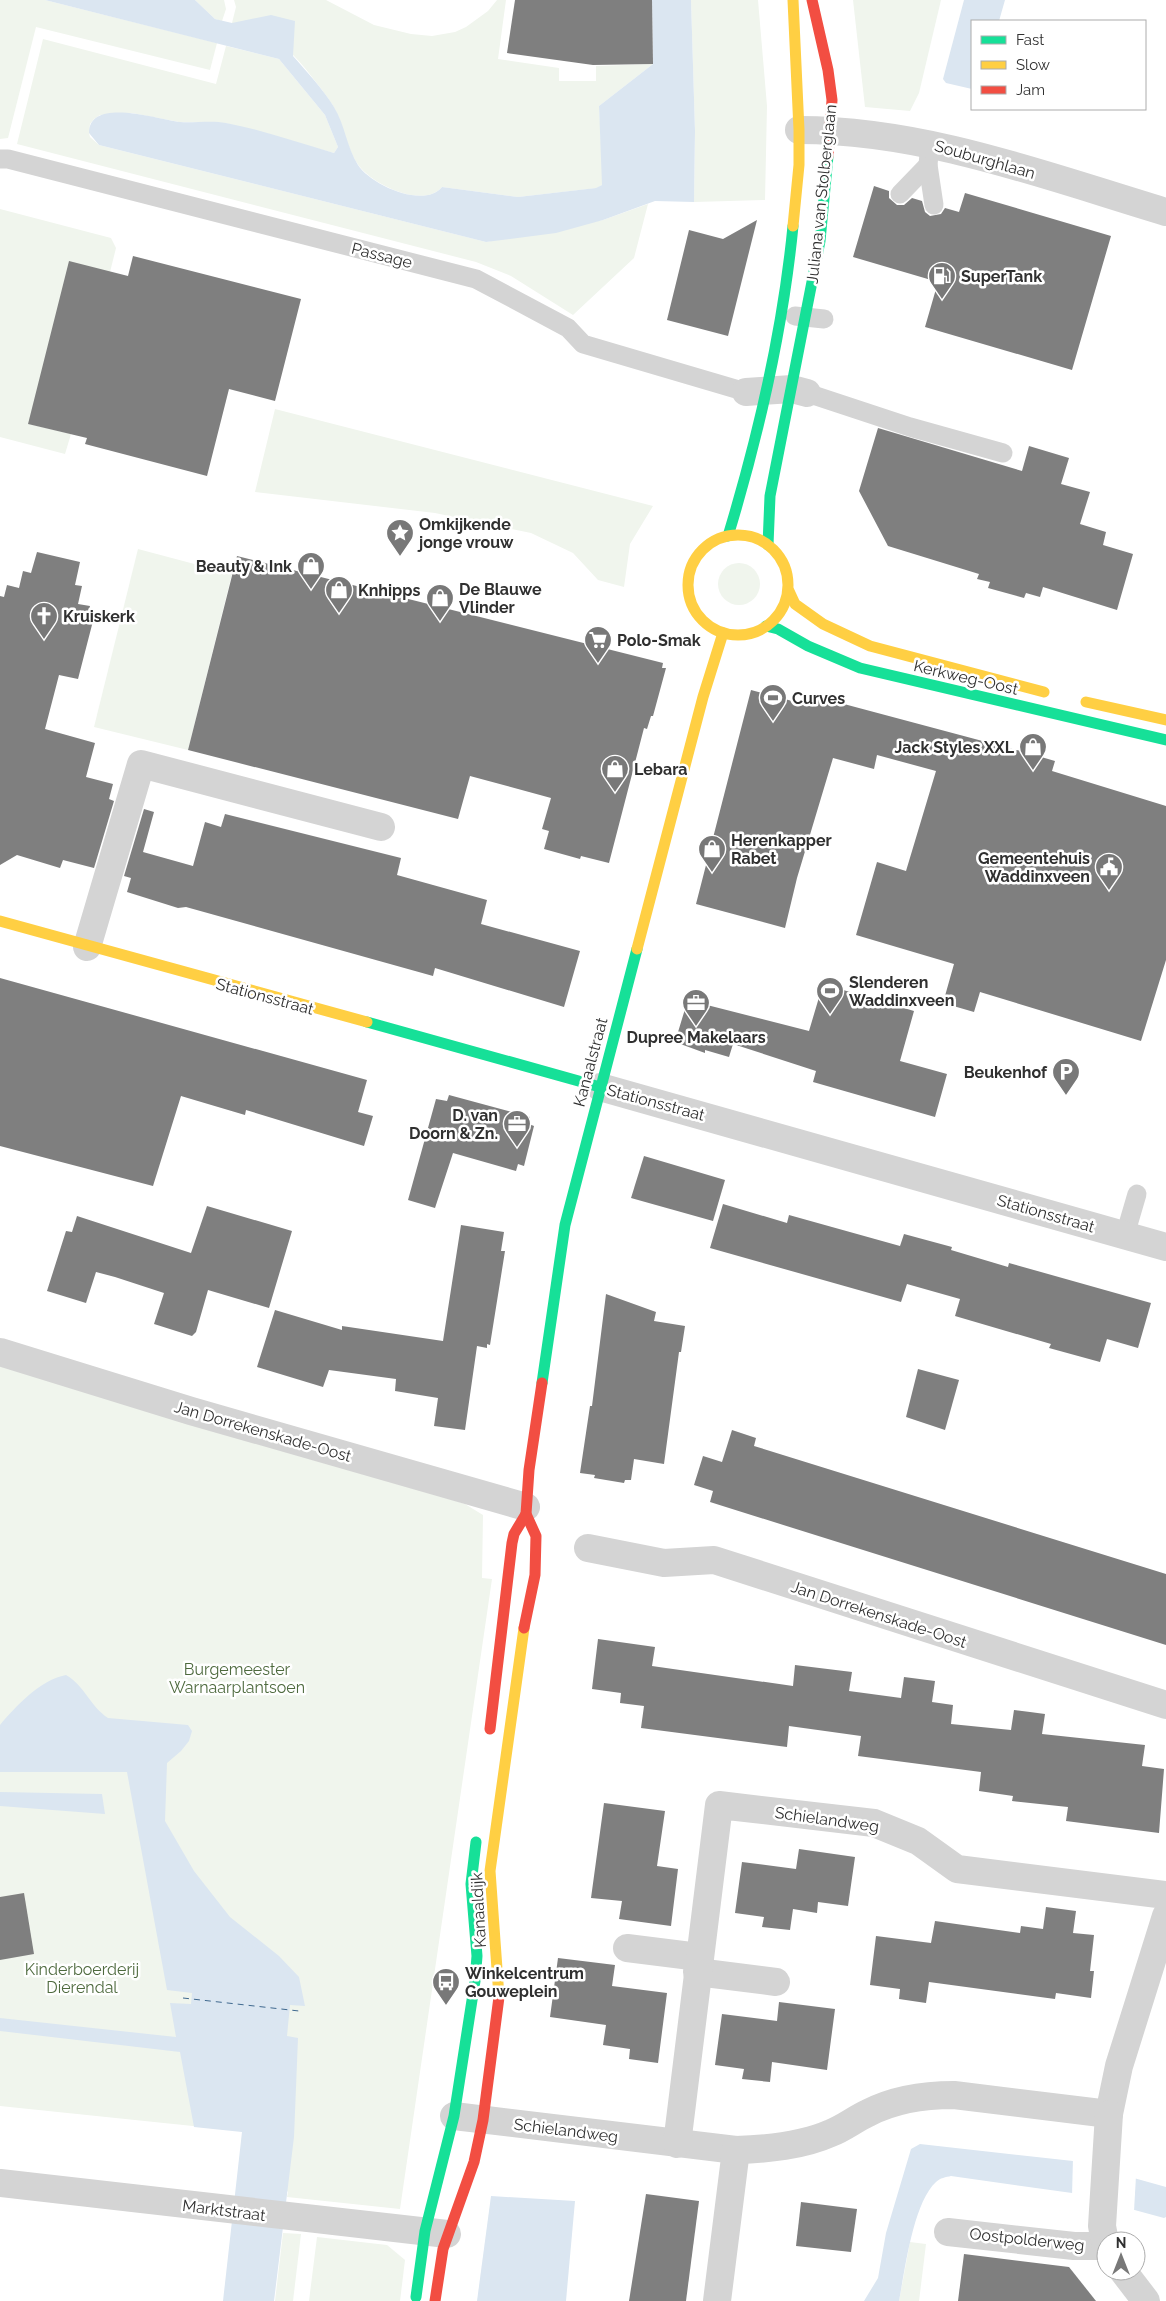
<svg xmlns="http://www.w3.org/2000/svg" width="1166" height="2301" font-family="Raleway,sans-serif">
<style>
.green{fill:#f0f5ed}
.water{fill:#dbe6f1}
.pier{fill:#fff}
.lines{fill:none;stroke-linecap:round;stroke-linejoin:round}
.ferry{stroke:#40698f;stroke-width:1;stroke-dasharray:6 5;stroke-linecap:butt}
.building{fill:#7f7f7f}
.lane{stroke:#d4d4d4;stroke-width:19}
.street{stroke:#d4d4d4;stroke-width:28}
.fast{stroke:#16e098;stroke-width:11}
.slow{stroke:#ffcf43;stroke-width:11}
.jam{stroke:#f24e42;stroke-width:11}
.labels{text-anchor:middle;stroke-width:5;stroke-linejoin:round;paint-order:stroke}
.street-label{font-size:16px;fill:#303030;stroke:#fff}
.poi-label{font-size:16px;font-weight:bold;fill:#303030;stroke:#fff;text-anchor:start}
.park-label{font-size:16px;fill:#4e6a3e;stroke:#fff}
</style>
<rect width="100%" height="100%" fill="#fff"/>
<g class="green">
<path d="M 0,0 L 45,0 L 217,43 L 210,70 L 36,27 L 8,138 L 0,139 Z"/>
<path d="M 195,0 L 224,0 L 226,9 L 222,21 L 215,19 Z"/>
<path d="M 234,0 L 326,0 L 374,25 L 411,34 L 432,36 L 455,32 L 466,27 L 488,11 L 497,0 L 506,0 L 498,59 L 559,68 L 559,81 L 596,81 L 596,66 L 653,64 L 599,106 L 603,178 L 602,185 L 597,188 L 518,197 L 442,187 C 423,209 374,185 359,166 C 347,150 344,126 335,109 C 330,99 301,62 293,55 C 275,42 251,33 232,23 L 236,7 Z"/>
<path d="M 691,0 L 758,0 L 767,106 L 765,200 L 694,202 L 695,131 Z"/>
<path d="M 853,0 L 941,0 L 919,93 L 910,111 L 865,107 Z"/>
<path d="M 43,39 L 216,84 L 226,46 L 279,59 L 325,115 L 338,147 L 334,153 L 225,123 L 179,122 L 132,113 L 100,115 L 94,119 L 90,124 L 89,133 L 90,137 L 99,145 L 486,242 L 603,220 L 648,204 L 634,258 L 573,315 L 511,276 L 476,262 L 17,144 Z"/>
<path d="M 0,209 L 111,238 L 116,248 L 110,272 L 29,424 L 71,434 L 65,454 L 0,437 Z"/>
<path d="M 275,409 L 653,506 L 630,544 L 624,587 L 598,580 L 573,553 L 531,533 L 435,513 L 255,492 Z"/>
<path d="M 138,549 L 232,574 L 188,750 L 94,727 Z"/>
<circle cx="739" cy="584" r="21"/>
<path d="M 0,1352 L 465,1504 L 483,1515 L 482,1578 L 492,1579 L 400,2209 L 287,2197 L 288,2192 L 241,2131 L 0,2106 Z"/>
<path d="M 283,2233 L 301,2234 L 293,2301 L 275,2301 Z"/>
<path d="M 317,2237 L 387,2245 L 405,2260 L 400,2301 L 309,2301 Z"/>
<path d="M 910,2242 L 926,2244 L 919,2301 L 899,2301 Z"/>
</g>
<g class="water">
<path d="M 45,0 L 195,0 L 215,19 L 232,23 L 271,15 L 295,21 L 293,56 C 307,72 323,89 334,107 C 345,125 347,148 358,165 C 371,185 424,209 442,187 L 518,197 L 596,188 L 602,185 L 599,106 L 653,64 L 652,0 L 691,0 L 695,131 L 694,202 L 655,201 L 603,220 L 556,233 L 486,242 L 99,145 L 89,133 C 89,96 160,120 180,122 C 195,123 212,120 226,123 C 263,130 299,143 334,153 L 338,147 L 325,115 L 279,59 Z"/>
<path d="M 964,0 L 1005,0 L 999,21 L 972,21 L 972,89 L 946,83 L 943,79 Z"/>
<path d="M 66,1675 C 84,1685 90,1706 108,1718 L 188,1725 L 192,1731 L 189,1741 L 181,1751 L 167,1763 L 165,1821 L 194,1871 L 230,1917 L 279,1956 L 299,1977 L 305,2006 L 290,2005 L 287,2036 L 298,2038 L 294,2137 L 274,2301 L 223,2301 L 242,2132 L 194,2127 L 180,2052 L 0,2031 L 0,2018 L 176,2037 L 170,2003 L 191,2004 L 192,1993 L 167,1990 L 127,1772 L 0,1772 L 0,1725 C 16,1706 40,1680 66,1675 Z"/>
<path d="M 0,1792 L 102,1794 L 105,1814 L 0,1806 Z"/>
<path d="M 920,2144 L 1073,2161 L 1166,2187 L 1166,2217 L 1164,2218 L 1072,2193 L 951,2176 C 946,2177 940,2178 936,2182 C 913,2203 905,2270 899,2301 L 864,2301 L 878,2278 L 886,2233 L 911,2149 Z"/>
<path d="M 491,2196 L 575,2201 L 566,2301 L 477,2301 Z"/>
</g>
<path class="pier" d="M 1073,2158 L 1136,2176 L 1134,2211 L 1072,2196 Z"/>
<g class="lines">
<path class="ferry" d="M 183,1998 L 299,2011"/>
</g>
<g class="building">
<path d="M 515,0 L 652,0 L 653,64 L 593,65 L 507,53 Z"/>
<path d="M 874,186 L 889,191 L 889,198 L 897,205 L 904,205 L 912,198 L 922,201 L 925,212 L 930,216 L 941,214 L 945,208 L 959,212 L 965,193 L 1111,236 L 1072,370 L 925,327 L 938,282 L 853,257 Z"/>
<path d="M 757,220 L 728,336 L 667,320 L 689,230 L 723,239 Z"/>
<path d="M 133,256 L 301,299 L 275,401 L 229,389 L 207,476 L 85,444 L 87,438 L 28,424 L 69,261 L 128,276 Z"/>
<path d="M 878,428 L 1022,471 L 1029,446 L 1069,458 L 1061,484 L 1090,492 L 1080,524 L 1106,532 L 1103,545 L 1133,554 L 1117,610 L 1043,587 L 1040,597 L 1026,593 L 1024,598 L 988,588 L 990,582 L 977,579 L 979,574 L 888,546 L 859,491 Z"/>
<path d="M 37,552 L 80,562 L 75,585 L 82,586 L 78,604 L 90,606 L 87,619 L 93,621 L 78,679 L 59,675 L 45,729 L 95,743 L 86,777 L 113,784 L 109,799 L 114,801 L 94,868 L 63,860 L 60,868 L 17,855 L 0,865 L 0,596 L 4,597 L 7,585 L 19,588 L 23,571 L 31,573 Z"/>
<path d="M 237,556 L 663,663 L 662,668 L 666,668 L 653,716 L 651,716 L 647,729 L 644,728 L 609,863 L 581,856 L 580,859 L 544,849 L 549,831 L 542,829 L 551,798 L 470,776 L 458,819 L 188,750 Z"/>
<path d="M 751,690 L 811,706 L 814,696 L 1024,752 L 1055,761 L 1052,771 L 1166,806 L 1166,960 L 1141,1041 L 980,992 L 974,1012 L 943,1003 L 954,964 L 856,935 L 877,862 L 906,871 L 936,771 L 877,755 L 874,769 L 833,758 L 797,878 L 785,928 L 696,904 Z"/>
<path d="M 144,809 L 154,812 L 143,852 L 193,866 L 205,822 L 221,827 L 225,814 L 401,858 L 397,875 L 487,900 L 481,924 L 580,951 L 564,1007 L 435,968 L 433,976 L 186,907 L 178,908 L 127,892 L 131,878 L 124,876 Z"/>
<path d="M 0,978 L 367,1080 L 358,1112 L 373,1116 L 364,1146 L 246,1110 L 245,1115 L 181,1096 L 153,1186 L 0,1146 Z"/>
<path d="M 823,984 L 914,1011 L 900,1061 L 947,1074 L 935,1117 L 813,1082 L 816,1071 L 733,1044 L 729,1057 L 705,1050 L 705,1053 L 675,1042 L 685,1009 L 704,1014 L 707,1005 L 809,1031 Z"/>
<path d="M 449,1095 L 530,1117 L 529,1124 L 534,1126 L 524,1166 L 518,1164 L 516,1171 L 453,1153 L 435,1208 L 408,1200 L 436,1099 L 447,1101 Z"/>
<path d="M 644,1156 L 725,1180 L 713,1221 L 631,1198 Z"/>
<path d="M 723,1204 L 787,1223 L 789,1215 L 900,1246 L 904,1234 L 952,1247 L 951,1250 L 1008,1267 L 1009,1263 L 1151,1303 L 1138,1348 L 1107,1339 L 1100,1362 L 1049,1348 L 1051,1344 L 955,1316 L 960,1299 L 907,1284 L 901,1302 L 710,1248 Z"/>
<path d="M 207,1206 L 292,1231 L 269,1308 L 208,1290 L 196,1332 L 192,1336 L 154,1324 L 164,1293 L 115,1277 L 96,1272 L 86,1303 L 47,1291 L 66,1231 L 72,1232 L 77,1216 L 191,1253 Z"/>
<path d="M 461,1225 L 504,1232 L 501,1251 L 505,1251 L 490,1345 L 487,1344 L 487,1348 L 477,1346 L 465,1430 L 434,1426 L 438,1398 L 395,1391 L 396,1379 L 329,1370 L 323,1387 L 257,1367 L 275,1310 L 342,1330 L 342,1326 L 443,1341 Z"/>
<path d="M 606,1294 L 656,1312 L 654,1321 L 685,1326 L 681,1352 L 679,1352 L 664,1464 L 634,1459 L 631,1480 L 625,1480 L 624,1483 L 594,1478 L 595,1475 L 580,1473 L 590,1406 L 592,1406 Z"/>
<path d="M 918,1369 L 959,1380 L 945,1430 L 906,1417 Z"/>
<path d="M 732,1430 L 756,1438 L 754,1446 L 1166,1574 L 1166,1645 L 710,1502 L 713,1491 L 694,1485 L 703,1456 L 722,1462 Z"/>
<path d="M 598,1639 L 655,1647 L 652,1666 L 793,1686 L 795,1665 L 852,1672 L 849,1691 L 901,1698 L 904,1677 L 935,1681 L 932,1702 L 953,1705 L 951,1724 L 1011,1730 L 1014,1710 L 1030,1712 L 1045,1714 L 1042,1734 L 1145,1745 L 1142,1766 L 1164,1769 L 1159,1833 L 1066,1821 L 1068,1807 L 1012,1801 L 1013,1796 L 979,1791 L 981,1772 L 858,1756 L 861,1736 L 789,1726 L 787,1747 L 641,1728 L 644,1706 L 620,1703 L 621,1693 L 592,1689 Z"/>
<path d="M 604,1803 L 665,1811 L 657,1866 L 678,1869 L 671,1926 L 619,1919 L 622,1901 L 591,1898 Z"/>
<path d="M 799,1849 L 855,1857 L 848,1906 L 818,1902 L 817,1913 L 793,1909 L 790,1930 L 762,1927 L 764,1917 L 735,1913 L 742,1862 L 796,1869 Z"/>
<path d="M 24,1893 L 34,1954 L 0,1960 L 0,1897 Z"/>
<path d="M 1046,1907 L 1076,1911 L 1073,1933 L 1094,1935 L 1090,1971 L 1094,1971 L 1091,1998 L 1056,1993 L 1055,1999 L 929,1982 L 926,2003 L 899,1999 L 900,1989 L 870,1985 L 876,1936 L 931,1943 L 935,1921 L 1020,1933 L 1021,1926 L 1043,1929 Z"/>
<path d="M 558,1958 L 615,1965 L 612,1986 L 667,1993 L 658,2063 L 629,2059 L 630,2049 L 603,2045 L 606,2025 L 550,2017 Z"/>
<path d="M 779,2002 L 835,2009 L 827,2070 L 772,2062 L 770,2082 L 742,2079 L 744,2069 L 715,2065 L 722,2014 L 777,2021 Z"/>
<path d="M 646,2194 L 699,2201 L 686,2301 L 629,2301 Z"/>
<path d="M 801,2202 L 857,2209 L 851,2252 L 796,2246 Z"/>
<path d="M 964,2254 L 1069,2267 L 1096,2301 L 958,2301 Z"/>
</g>
<g class="lines">
<g class="lane">
<path d="M 930,143 L 928,165 L 934,205"/>
<path d="M 0,159 L 8,159 L 476,279 L 568,328 L 583,344 L 746,392"/>
<path d="M 900,194 L 928,165"/>
<path d="M 795,316 L 824,319"/>
<path d="M 807,393 L 910,427 L 1003,453"/>
<path d="M 1125,1235 L 1137,1194"/>
</g>
<g class="street">
<path d="M 799,130 C 925,130 1046,176 1166,212"/>
<path d="M 746,392 L 792,389 L 807,393"/>
<path d="M 87,947 L 141,764 L 381,827"/>
<path d="M 600,1087 L 1166,1247"/>
<path d="M 0,1352 L 191,1411 L 526,1507"/>
<path d="M 588,1548 L 664,1563 L 714,1560 L 1166,1705"/>
<path d="M 627,1948 L 699,1957"/>
<path d="M 697,1972 L 776,1982"/>
<path d="M 454,2116 L 736,2150 C 768,2149 802,2146 831,2133 C 844,2128 855,2119 868,2113 C 895,2099 924,2095 954,2095 L 1109,2114 L 1119,2066 L 1166,1916"/>
<path d="M 677,2144 L 719,1805 L 874,1823 L 918,1841 L 957,1869 L 1166,1895"/>
<path d="M 0,2183 L 447,2234"/>
<path d="M 948,2232 L 1074,2246 L 1106,2246"/>
<path d="M 1106,2247 L 1102,2226 L 1109,2114"/>
<path d="M 1123,2271 L 1146,2301"/>
<path d="M 717,2301 L 736,2150"/>
</g>
<g class="fast">
<path d="M 728,536 C 758,437 783,329 793,226"/>
<path d="M 768,545 L 770,496 L 820,241 L 828,156"/>
<path d="M 766,626 L 778,629 L 808,646 L 860,668 L 1166,740"/>
<path d="M 367,1022 L 600,1087"/>
<path d="M 542,1383 L 565,1225 L 637,949"/>
<path d="M 416,2297 L 425,2231 L 454,2116 L 475,1981 L 477,1956 L 471,1884 L 476,1842"/>
</g>
<g class="slow">
<path d="M 793,0 L 799,130 L 799,165 L 793,226"/>
<circle cx="738" cy="585" r="50"/>
<path d="M 789,591 L 795,604 L 823,624 L 870,646 L 1044,692"/>
<path d="M 1086,702 L 1166,720"/>
<path d="M 0,921 L 367,1022"/>
<path d="M 637,949 L 703,697 L 723,633"/>
<path d="M 499,1997 L 490,1871 L 524,1628"/>
</g>
<g class="jam">
<path d="M 812,0 L 828,70 L 832,100 L 828,156"/>
<path d="M 524,1628 L 535,1575 L 536,1536 L 526,1514 L 529,1470 L 542,1383"/>
<path d="M 490,1729 L 512,1543 L 514,1534 L 526,1514"/>
<path d="M 435,2301 L 443,2249 L 474,2162 L 483,2120 L 499,1997"/>
</g>
</g>
<defs>
<symbol id="fuel-pin" viewBox="-11 -11 22 30"><path d="M0 17L-7.5 6A9.5 9.5 0 1 1 7.5 6Z" fill="#787878" stroke="#fff"/><path d="M-5.5-6h7V0h2V4h1.3V-2.5L3-4.5l.8-.8L6-3V5H2.5V1h-1V6h-7ZM-4.2-4.7v3.2H.2V-4.7Z" fill="#fff"/></symbol>
<symbol id="sight-pin" viewBox="-11 -11 22 30"><path d="M0 17L-7.5 6A9.5 9.5 0 1 1 7.5 6Z" fill="#787878" stroke="#fff"/><path d="M0-6L1.8-2.2L6-1.7L2.9 1.2L3.7 5.4L0 3.3L-3.7 5.4L-2.9 1.2L-6-1.7L-1.8-2.2Z" fill="#fff"/></symbol>
<symbol id="shop-pin" viewBox="-11 -11 22 30"><path d="M0 17L-7.5 6A9.5 9.5 0 1 1 7.5 6Z" fill="#787878" stroke="#fff"/><path d="M-5-2.5h2.3a2.7 3.5 0 0 1 5.4 0H5L5.5 6h-11ZM-1.5-2.5h3a1.5 2.3 0 0 0-3 0Z" fill="#fff"/></symbol>
<symbol id="church-pin" viewBox="-11 -11 22 30"><path d="M0 17L-7.5 6A9.5 9.5 0 1 1 7.5 6Z" fill="#787878" stroke="#fff"/><path d="M-1.2-6h2.4v3.5h3.3v2.4h-3.3V6h-2.4V-.1h-3.3v-2.4h3.3Z" fill="#fff"/></symbol>
<symbol id="supermarket-pin" viewBox="-11 -11 22 30"><path d="M0 17L-7.5 6A9.5 9.5 0 1 1 7.5 6Z" fill="#787878" stroke="#fff"/><path d="M-6-5.5h2.5l.6 2H6L4.5 2H-2.5L-4.4-4H-6ZM-1.5 3.2a1.3 1.3 0 1 0 .1 0ZM3 3.2a1.3 1.3 0 1 0 .1 0Z" fill="#fff"/></symbol>
<symbol id="stadium-pin" viewBox="-11 -11 22 30"><path d="M0 17L-7.5 6A9.5 9.5 0 1 1 7.5 6Z" fill="#787878" stroke="#fff"/><path d="M0-5a6.5 5 0 1 0 0 10a6.5 5 0 1 0 0-10ZM-3.5-1.8h7v3.6h-7Z" fill="#fff"/></symbol>
<symbol id="civic-pin" viewBox="-11 -11 22 30"><path d="M0 17L-7.5 6A9.5 9.5 0 1 1 7.5 6Z" fill="#787878" stroke="#fff"/><path d="M-.6-6.5H3V-4.5H.6V-3L4-1V1h2V6H-6V1h2V-1L-.6-3ZM-1.2 2.5V6h2.4V2.5Z" fill="#fff"/></symbol>
<symbol id="office-pin" viewBox="-11 -11 22 30"><path d="M0 17L-7.5 6A9.5 9.5 0 1 1 7.5 6Z" fill="#787878" stroke="#fff"/><path d="M-6-3h4V-5.5h4V-3h4V5H-6ZM-1-4.5V-3h2v-1.5ZM-6 0V1H6V0Z" fill="#fff"/></symbol>
<symbol id="parking-pin" viewBox="-11 -11 22 30"><path d="M0 17L-7.5 6A9.5 9.5 0 1 1 7.5 6Z" fill="#787878" stroke="#fff"/><path d="M-3.5-5.5H1a3.5 3.5 0 0 1 0 7H-1V5.5H-3.5ZM-1-3.4V-.6H.8a1.4 1.4 0 0 0 0-2.8Z" fill="#fff"/></symbol>
<symbol id="bus-pin" viewBox="-11 -11 22 30"><path d="M0 17L-7.5 6A9.5 9.5 0 1 1 7.5 6Z" fill="#787878" stroke="#fff"/><path d="M-5-6H5V4H4V6H2V4H-2V6H-4V4H-5ZM-3.5-4V0h7V-4ZM-3.5 1.2v1.5H-2V1.2ZM2 1.2v1.5H3.5V1.2Z" fill="#fff"/></symbol>
</defs>
<g fill-rule="evenodd">
<use href="#fuel-pin" x="926" y="260" width="32" height="43"/>
<use href="#sight-pin" x="384" y="517" width="32" height="43"/>
<use href="#shop-pin" x="295" y="550" width="32" height="43"/>
<use href="#shop-pin" x="323" y="574" width="32" height="43"/>
<use href="#shop-pin" x="424" y="582" width="32" height="43"/>
<use href="#church-pin" x="28" y="600" width="32" height="43"/>
<use href="#supermarket-pin" x="582" y="624" width="32" height="43"/>
<use href="#stadium-pin" x="757" y="682" width="32" height="43"/>
<use href="#shop-pin" x="1017" y="731" width="32" height="43"/>
<use href="#shop-pin" x="599" y="753" width="32" height="43"/>
<use href="#shop-pin" x="696" y="833" width="32" height="43"/>
<use href="#civic-pin" x="1093" y="851" width="32" height="43"/>
<use href="#stadium-pin" x="814" y="975" width="32" height="43"/>
<use href="#office-pin" x="680" y="987" width="32" height="43"/>
<use href="#parking-pin" x="1050" y="1056" width="32" height="43"/>
<use href="#office-pin" x="501" y="1108" width="32" height="43"/>
<use href="#bus-pin" x="430" y="1966" width="32" height="43"/>
</g>
<g class="labels">
<g class="street-label">
<text transform="translate(985 159) rotate(16)" y="6">Souburghlaan</text>
<text transform="translate(821 194) rotate(-84)" y="6">Juliana van Stolberglaan</text>
<text transform="translate(382 255) rotate(14)" y="6">Passage</text>
<text transform="translate(966 677) rotate(13)" y="6">Kerkweg-Oost</text>
<text transform="translate(265 996) rotate(15)" y="6">Stationsstraat</text>
<text transform="translate(590 1062) rotate(-75)" y="6">Kanaalstraat</text>
<text transform="translate(656 1102) rotate(15)" y="6">Stationsstraat</text>
<text transform="translate(1046 1213) rotate(16)" y="6">Stationsstraat</text>
<text transform="translate(263 1431) rotate(16)" y="6">Jan Dorrekenskade-Oost</text>
<text transform="translate(879 1614) rotate(18)" y="6">Jan Dorrekenskade-Oost</text>
<text transform="translate(827 1819) rotate(8)" y="6">Schielandweg</text>
<text transform="translate(478 1910) rotate(-93)" y="6">Kanaaldijk</text>
<text transform="translate(566 2130) rotate(7)" y="6">Schielandweg</text>
<text transform="translate(224 2210) rotate(7)" y="6">Marktstraat</text>
<text transform="translate(1027 2239) rotate(6)" y="6">Oostpolderweg</text>
</g>
<g class="poi-label">
<text x="961" y="282">SuperTank</text>
<text x="419" y="530">Omkijkende<tspan x="419" dy="18">jonge vrouw</tspan></text>
<text x="292" y="572" text-anchor="end">Beauty &amp; Ink</text>
<text x="459" y="595">De Blauwe<tspan x="459" dy="18">Vlinder</tspan></text>
<text x="358" y="596">Knhipps</text>
<text x="63" y="622">Kruiskerk</text>
<text x="617" y="646">Polo-Smak</text>
<text x="792" y="704">Curves</text>
<text x="1014" y="753" text-anchor="end">Jack Styles XXL</text>
<text x="634" y="775">Lebara</text>
<text x="731" y="846">Herenkapper<tspan x="731" dy="18">Rabet</tspan></text>
<text x="1090" y="864" text-anchor="end">Gemeentehuis<tspan x="1090" dy="18">Waddinxveen</tspan></text>
<text x="849" y="988">Slenderen<tspan x="849" dy="18">Waddinxveen</tspan></text>
<text x="696" y="1043" text-anchor="middle">Dupree Makelaars</text>
<text x="1047" y="1078" text-anchor="end">Beukenhof</text>
<text x="498" y="1121" text-anchor="end">D. van<tspan x="498" dy="18">Doorn &amp; Zn.</tspan></text>
<text x="465" y="1979">Winkelcentrum<tspan x="465" dy="18">Gouweplein</tspan></text>
</g>
<g class="park-label">
<text x="237" y="1675">Burgemeester<tspan x="237" dy="18">Warnaarplantsoen</tspan></text>
<text x="82" y="1975">Kinderboerderij<tspan x="82" dy="18">Dierendal</tspan></text>
</g>
</g>
<rect x="971" y="20" width="175" height="90" fill="#ffffff" stroke="#acacac"/>
<rect x="981" y="36" width="25" height="8" fill="#16e098" stroke="#acacac"/>
<text x="1016" y="45" font-size="15" fill="#303030">Fast</text>
<rect x="981" y="61" width="25" height="8" fill="#ffcf43" stroke="#acacac"/>
<text x="1016" y="70" font-size="15" fill="#303030">Slow</text>
<rect x="981" y="86" width="25" height="8" fill="#f24e42" stroke="#acacac"/>
<text x="1016" y="95" font-size="15" fill="#303030">Jam</text>
<g transform="translate(1121 2256)"><circle r="24" fill="#ffffff" stroke="#acacac"/>
<path d="M0-4L9 19L0 12L-9 19Z" fill="#787878"/>
<text y="-8" font-size="14" font-weight="bold" text-anchor="middle" fill="#303030">N</text>
</g>
</svg>
